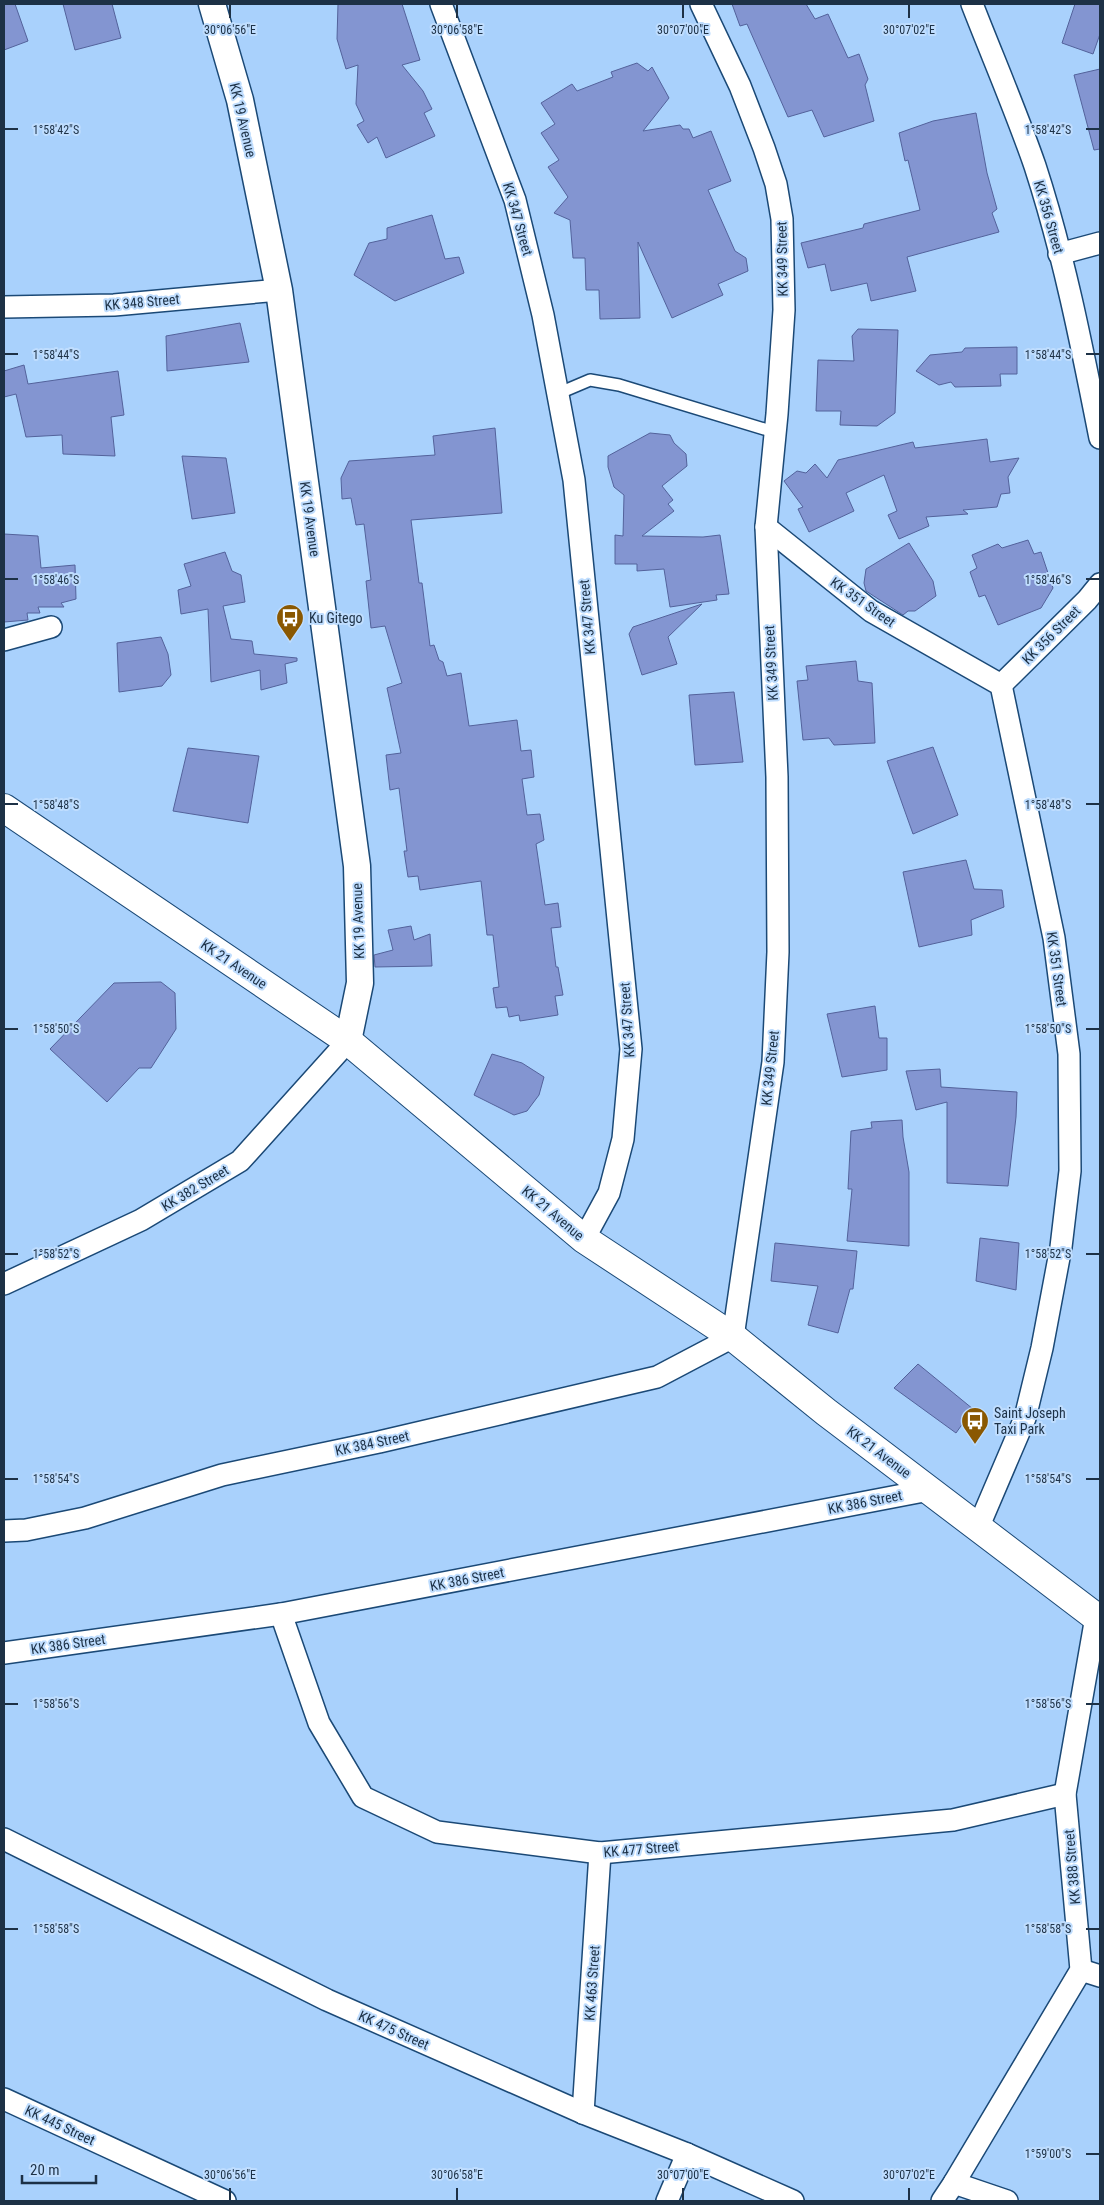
<svg xmlns="http://www.w3.org/2000/svg" width="1104" height="2205" font-family="'Roboto Condensed',sans-serif">
<style>
.building{fill:#8395d1;stroke:#53629b}
.lines{fill:none;stroke-linecap:round;stroke-linejoin:round}
.service-casing{stroke:#1b4976;stroke-width:14}
.minor-casing{stroke:#1b4976;stroke-width:24}
.tertiary-casing{stroke:#1b4976;stroke-width:29}
.secondary-casing{stroke:#1b4976;stroke-width:30}
.service{stroke:#fff;stroke-width:11}
.minor{stroke:#fff;stroke-width:21}
.tertiary{stroke:#fff;stroke-width:26}
.secondary{stroke:#fff;stroke-width:28}
.ticks{fill:none;stroke:#1d3146;stroke-width:2}
.labels{text-anchor:middle;stroke-width:4;stroke-linejoin:round;paint-order:stroke}
.street-label{font-size:14px;fill:#1d3146;stroke:#bfddfe}
.poi-label{font-size:14px;fill:#1d3146;stroke:#bfddfe;text-anchor:start}
.ticks-label{font-size:12px;text-anchor:middle;fill:#1d3146;stroke:#bfddfe;stroke-width:4;stroke-linejoin:round;paint-order:stroke}
</style>
<rect width="100%" height="100%" fill="#a9d1fc"/>
<g class="building">
<path d="M 4,4 L 15,4 L 28,41 L 4,50 Z"/>
<path d="M 63,4 L 112,4 L 121,38 L 75,50 Z"/>
<path d="M 338,4 L 402,4 L 420,60 L 402,65 L 423,91 L 432,109 L 424,113 L 435,136 L 386,158 L 377,137 L 368,143 L 357,125 L 364,121 L 356,104 L 358,65 L 346,69 L 337,39 Z"/>
<path d="M 732,4 L 806,4 L 815,19 L 828,14 L 848,58 L 859,54 L 868,79 L 865,85 L 874,121 L 824,137 L 812,110 L 788,117 L 747,24 L 740,26 Z"/>
<path d="M 1075,4 L 1100,4 L 1100,34 L 1093,54 L 1062,43 Z"/>
<path d="M 637,63 L 648,71 L 652,67 L 669,98 L 643,131 L 680,125 L 683,129 L 689,129 L 693,138 L 711,131 L 731,181 L 708,190 L 735,251 L 746,258 L 748,271 L 718,284 L 723,295 L 672,318 L 638,242 L 640,318 L 600,319 L 599,290 L 586,290 L 585,258 L 573,258 L 570,220 L 554,213 L 568,197 L 548,167 L 559,160 L 541,133 L 555,124 L 541,103 L 572,84 L 577,91 L 613,77 L 611,72 Z"/>
<path d="M 1100,69 L 1100,149 L 1094,150 L 1074,75 Z"/>
<path d="M 976,113 L 987,173 L 997,209 L 992,213 L 999,232 L 907,257 L 916,291 L 871,301 L 867,283 L 831,291 L 825,264 L 808,268 L 801,243 L 863,228 L 864,224 L 920,210 L 908,160 L 905,161 L 899,133 L 933,121 Z"/>
<path d="M 432,215 L 445,259 L 459,257 L 464,273 L 395,301 L 354,275 L 369,243 L 387,239 L 387,228 Z"/>
<path d="M 240,323 L 249,362 L 167,371 L 166,336 Z"/>
<path d="M 858,329 L 898,330 L 895,413 L 877,426 L 840,425 L 841,411 L 816,411 L 818,360 L 854,361 L 852,336 Z"/>
<path d="M 1017,347 L 1017,374 L 1000,374 L 1001,386 L 955,387 L 951,382 L 939,385 L 916,371 L 930,355 L 962,352 L 965,348 Z"/>
<path d="M 24,365 L 28,384 L 118,371 L 124,415 L 111,417 L 115,456 L 63,454 L 62,435 L 26,437 L 16,394 L 4,397 L 4,371 Z"/>
<path d="M 495,428 L 502,513 L 411,520 L 419,583 L 422,583 L 430,646 L 434,645 L 439,660 L 443,662 L 447,676 L 461,673 L 469,726 L 517,720 L 521,751 L 531,750 L 534,777 L 522,779 L 527,815 L 540,814 L 544,840 L 536,844 L 545,905 L 558,903 L 561,927 L 551,928 L 556,967 L 558,967 L 563,995 L 555,996 L 558,1015 L 520,1021 L 519,1015 L 509,1017 L 507,1007 L 496,1008 L 493,988 L 499,987 L 493,935 L 487,935 L 481,881 L 420,890 L 418,876 L 408,877 L 404,851 L 407,851 L 399,788 L 390,790 L 386,755 L 401,753 L 387,688 L 402,683 L 385,626 L 371,628 L 366,581 L 371,580 L 364,524 L 356,525 L 351,498 L 342,499 L 341,478 L 349,461 L 435,455 L 433,436 Z"/>
<path d="M 650,433 L 670,435 L 674,443 L 686,454 L 687,466 L 662,486 L 673,500 L 668,504 L 674,511 L 642,536 L 703,537 L 720,535 L 729,594 L 716,595 L 717,600 L 670,607 L 664,569 L 637,571 L 637,564 L 615,564 L 615,535 L 623,536 L 624,495 L 614,487 L 608,467 L 608,456 Z"/>
<path d="M 987,439 L 990,462 L 1019,458 L 1008,477 L 1010,493 L 1001,494 L 997,507 L 963,510 L 968,514 L 926,517 L 929,526 L 899,539 L 888,515 L 897,511 L 884,475 L 846,493 L 854,511 L 809,532 L 798,509 L 803,507 L 784,481 L 797,471 L 806,473 L 815,464 L 827,478 L 838,460 L 913,442 L 915,448 Z"/>
<path d="M 182,456 L 226,458 L 235,513 L 192,519 Z"/>
<path d="M 4,534 L 38,536 L 41,568 L 75,565 L 76,599 L 61,603 L 64,607 L 38,607 L 40,613 L 27,613 L 28,620 L 4,622 Z"/>
<path d="M 1028,540 L 1034,554 L 1041,552 L 1053,588 L 1041,608 L 998,625 L 985,595 L 979,597 L 970,572 L 977,568 L 972,555 L 998,544 L 1002,548 Z"/>
<path d="M 909,543 L 933,581 L 936,596 L 915,611 L 908,611 L 903,615 L 866,591 L 864,583 L 866,569 Z"/>
<path d="M 225,552 L 232,571 L 241,575 L 245,602 L 223,606 L 231,639 L 252,641 L 254,654 L 297,658 L 297,661 L 285,664 L 287,683 L 261,690 L 260,670 L 211,682 L 208,609 L 181,614 L 178,590 L 191,586 L 184,564 Z"/>
<path d="M 702,604 L 668,637 L 677,664 L 642,675 L 629,634 L 633,627 Z"/>
<path d="M 161,637 L 168,654 L 171,675 L 162,686 L 119,692 L 117,643 Z"/>
<path d="M 856,661 L 858,681 L 872,683 L 875,743 L 834,745 L 829,738 L 803,740 L 797,681 L 808,680 L 806,666 Z"/>
<path d="M 734,692 L 743,762 L 695,765 L 689,695 Z"/>
<path d="M 933,747 L 958,815 L 913,834 L 887,761 Z"/>
<path d="M 188,748 L 259,756 L 248,823 L 173,811 Z"/>
<path d="M 966,860 L 974,889 L 1002,890 L 1004,907 L 971,920 L 972,935 L 919,947 L 903,872 Z"/>
<path d="M 411,926 L 414,940 L 430,934 L 432,966 L 375,967 L 374,955 L 393,950 L 388,930 Z"/>
<path d="M 161,982 L 175,993 L 176,1029 L 151,1068 L 139,1068 L 107,1102 L 50,1049 L 114,983 Z"/>
<path d="M 875,1006 L 879,1038 L 887,1038 L 887,1070 L 842,1077 L 827,1014 Z"/>
<path d="M 492,1054 L 522,1063 L 544,1077 L 539,1095 L 527,1111 L 514,1115 L 474,1095 Z"/>
<path d="M 940,1069 L 941,1087 L 1017,1092 L 1016,1117 L 1008,1186 L 947,1183 L 947,1102 L 916,1110 L 906,1071 Z"/>
<path d="M 902,1120 L 903,1137 L 909,1172 L 909,1246 L 847,1241 L 852,1189 L 848,1189 L 851,1131 L 872,1128 L 871,1122 Z"/>
<path d="M 980,1238 L 1019,1243 L 1016,1290 L 976,1281 Z"/>
<path d="M 775,1243 L 857,1251 L 853,1289 L 850,1289 L 838,1333 L 808,1325 L 818,1286 L 771,1281 Z"/>
<path d="M 918,1364 L 973,1409 L 956,1433 L 894,1388 Z"/>
</g>
<g class="lines">
<defs>
<path id="service" d="M 557,394 L 590,380 L 619,385 L 774,432"/>
<g id="minor">
<path d="M 441,4 L 515,200 L 543,315 L 574,480 L 631,1049 L 623,1139 L 609,1193 L 584,1239"/>
<path d="M 972,4 C 993,58 1016,111 1035,166 C 1064,255 1082,347 1100,438"/>
<path d="M 1059,254 L 1100,243"/>
<path d="M 4,307 L 114,305 L 279,290"/>
<path d="M 766,527 L 871,611 L 1001,685 L 1054,938 L 1069,1054 L 1070,1171 L 1061,1247 L 1042,1348 L 1025,1418 L 978,1528"/>
<path d="M 4,640 L 51,627"/>
<path d="M 1001,685 L 1087,600 L 1100,584"/>
<path d="M 4,1284 L 141,1220 L 240,1161 L 348,1041"/>
<path d="M 4,1531 L 26,1530 L 85,1518 L 222,1475 L 379,1442 L 657,1377 L 733,1337 L 773,1062 L 778,952 L 777,777 L 766,527 L 777,414 L 784,310 L 782,219 L 776,184 L 764,148 L 740,86 L 701,4"/>
<path d="M 281,1614 L 319,1723 L 363,1797 L 437,1832 L 600,1853 L 953,1820 L 1065,1794"/>
<path d="M 4,1653 L 281,1614 L 929,1490"/>
<path d="M 4,1839 L 327,2000 L 583,2113 L 687,2154 L 793,2201"/>
<path d="M 1081,1970 L 1100,1976"/>
<path d="M 4,2099 L 225,2201"/>
<path d="M 583,2113 L 600,1853"/>
<path d="M 954,2183 L 1007,2201"/>
<path d="M 667,2201 L 687,2154"/>
<path d="M 942,2201 L 954,2183 L 1081,1970 L 1065,1794 L 1096,1617"/>
</g>
<path id="tertiary" d="M 212,4 L 240,100 L 279,290 L 357,866 L 360,983 L 348,1041"/>
<path id="secondary" d="M 4,808 L 348,1041 L 584,1239 L 733,1337 L 826,1412 L 1100,1620"/>
</defs>
<use href="#service" class="service-casing"/>
<use href="#minor" class="minor-casing"/>
<use href="#tertiary" class="tertiary-casing"/>
<use href="#secondary" class="secondary-casing"/>
<use href="#service" class="service"/>
<use href="#minor" class="minor"/>
<use href="#tertiary" class="tertiary"/>
<use href="#secondary" class="secondary"/>
</g>
<path class="ticks" d="M 230,5 L 230,18M 457,5 L 457,18M 683,5 L 683,18M 909,5 L 909,18M 5,129 L 18,129M 1086,129 L 1099,129M 5,354 L 18,354M 1086,354 L 1099,354M 5,579 L 18,579M 1086,579 L 1099,579M 5,804 L 18,804M 1086,804 L 1099,804M 5,1029 L 18,1029M 1086,1029 L 1099,1029M 5,1254 L 18,1254M 1086,1254 L 1099,1254M 5,1479 L 18,1479M 1086,1479 L 1099,1479M 5,1704 L 18,1704M 1086,1704 L 1099,1704M 5,1929 L 18,1929M 1086,1929 L 1099,1929M 1086,2154 L 1099,2154M 230,2188 L 230,2200M 457,2188 L 457,2200M 683,2188 L 683,2200M 909,2188 L 909,2200"/>
<defs>
<symbol id="bus-pin" viewBox="-11 -11 22 30"><path d="M0 17L-7.5 6A9.5 9.5 0 1 1 7.5 6Z" fill="#8a5801" stroke="#bfddfe"/><path d="M-5-6H5V4H4V6H2V4H-2V6H-4V4H-5ZM-3.5-4V0h7V-4ZM-3.5 1.2v1.5H-2V1.2ZM2 1.2v1.5H3.5V1.2Z" fill="#fff"/></symbol>
</defs>
<g fill-rule="evenodd">
<use href="#bus-pin" x="274" y="602" width="32" height="43"/>
<use href="#bus-pin" x="959" y="1405" width="32" height="43"/>
</g>
<g class="labels">
<g class="street-label">
<text transform="translate(243 120) rotate(77)" y="5">KK 19 Avenue</text>
<text transform="translate(1049 217) rotate(74)" y="5">KK 356 Street</text>
<text transform="translate(518 219) rotate(74)" y="5">KK 347 Street</text>
<text transform="translate(782 259) rotate(-91)" y="5">KK 349 Street</text>
<text transform="translate(142 302) rotate(-5)" y="5">KK 348 Street</text>
<text transform="translate(310 519) rotate(82)" y="5">KK 19 Avenue</text>
<text transform="translate(863 602) rotate(35)" y="5">KK 351 Street</text>
<text transform="translate(587 617) rotate(-95)" y="5">KK 347 Street</text>
<text transform="translate(1051 635) rotate(-45)" y="5">KK 356 Street</text>
<text transform="translate(771 663) rotate(-93)" y="5">KK 349 Street</text>
<text transform="translate(358 921) rotate(-92)" y="5">KK 19 Avenue</text>
<text transform="translate(234 964) rotate(34)" y="5">KK 21 Avenue</text>
<text transform="translate(1057 969) rotate(82)" y="5">KK 351 Street</text>
<text transform="translate(627 1020) rotate(-94)" y="5">KK 347 Street</text>
<text transform="translate(770 1068) rotate(-84)" y="5">KK 349 Street</text>
<text transform="translate(195 1188) rotate(-31)" y="5">KK 382 Street</text>
<text transform="translate(553 1213) rotate(40)" y="5">KK 21 Avenue</text>
<text transform="translate(372 1443) rotate(-12)" y="5">KK 384 Street</text>
<text transform="translate(879 1452) rotate(37)" y="5">KK 21 Avenue</text>
<text transform="translate(865 1502) rotate(-11)" y="5">KK 386 Street</text>
<text transform="translate(467 1579) rotate(-11)" y="5">KK 386 Street</text>
<text transform="translate(68 1644) rotate(-8)" y="5">KK 386 Street</text>
<text transform="translate(641 1849) rotate(-5)" y="5">KK 477 Street</text>
<text transform="translate(1072 1867) rotate(-95)" y="5">KK 388 Street</text>
<text transform="translate(592 1983) rotate(-86)" y="5">KK 463 Street</text>
<text transform="translate(394 2030) rotate(24)" y="5">KK 475 Street</text>
<text transform="translate(60 2125) rotate(25)" y="5">KK 445 Street</text>
</g>
<g class="poi-label">
<text x="309" y="623">Ku Gitego</text>
<text x="994" y="1418">Saint Joseph<tspan x="994" dy="16">Taxi Park</tspan></text>
</g>
</g>
<g class="ticks-label">
<text x="230" y="34">30°06'56"E</text>
<text x="457" y="34">30°06'58"E</text>
<text x="683" y="34">30°07'00"E</text>
<text x="909" y="34">30°07'02"E</text>
<text x="56" y="134">1°58'42"S</text>
<text x="1048" y="134">1°58'42"S</text>
<text x="56" y="359">1°58'44"S</text>
<text x="1048" y="359">1°58'44"S</text>
<text x="56" y="584">1°58'46"S</text>
<text x="1048" y="584">1°58'46"S</text>
<text x="56" y="809">1°58'48"S</text>
<text x="1048" y="809">1°58'48"S</text>
<text x="56" y="1033">1°58'50"S</text>
<text x="1048" y="1033">1°58'50"S</text>
<text x="56" y="1258">1°58'52"S</text>
<text x="1048" y="1258">1°58'52"S</text>
<text x="56" y="1483">1°58'54"S</text>
<text x="1048" y="1483">1°58'54"S</text>
<text x="56" y="1708">1°58'56"S</text>
<text x="1048" y="1708">1°58'56"S</text>
<text x="56" y="1933">1°58'58"S</text>
<text x="1048" y="1933">1°58'58"S</text>
<text x="1048" y="2158">1°59'00"S</text>
<text x="230" y="2179">30°06'56"E</text>
<text x="457" y="2179">30°06'58"E</text>
<text x="683" y="2179">30°07'00"E</text>
<text x="909" y="2179">30°07'02"E</text>
</g>
<rect width="1104" height="2205" fill="none" stroke="#1d3146" stroke-width="10"/>
<path d="M22 2175v8h74v-8" fill="none" stroke="#1d3146" stroke-width="2.5"/>
<text x="30" y="2175" font-size="15" fill="#1d3146" stroke="#bfddfe" stroke-width="4" paint-order="stroke">20 m</text>
</svg>
